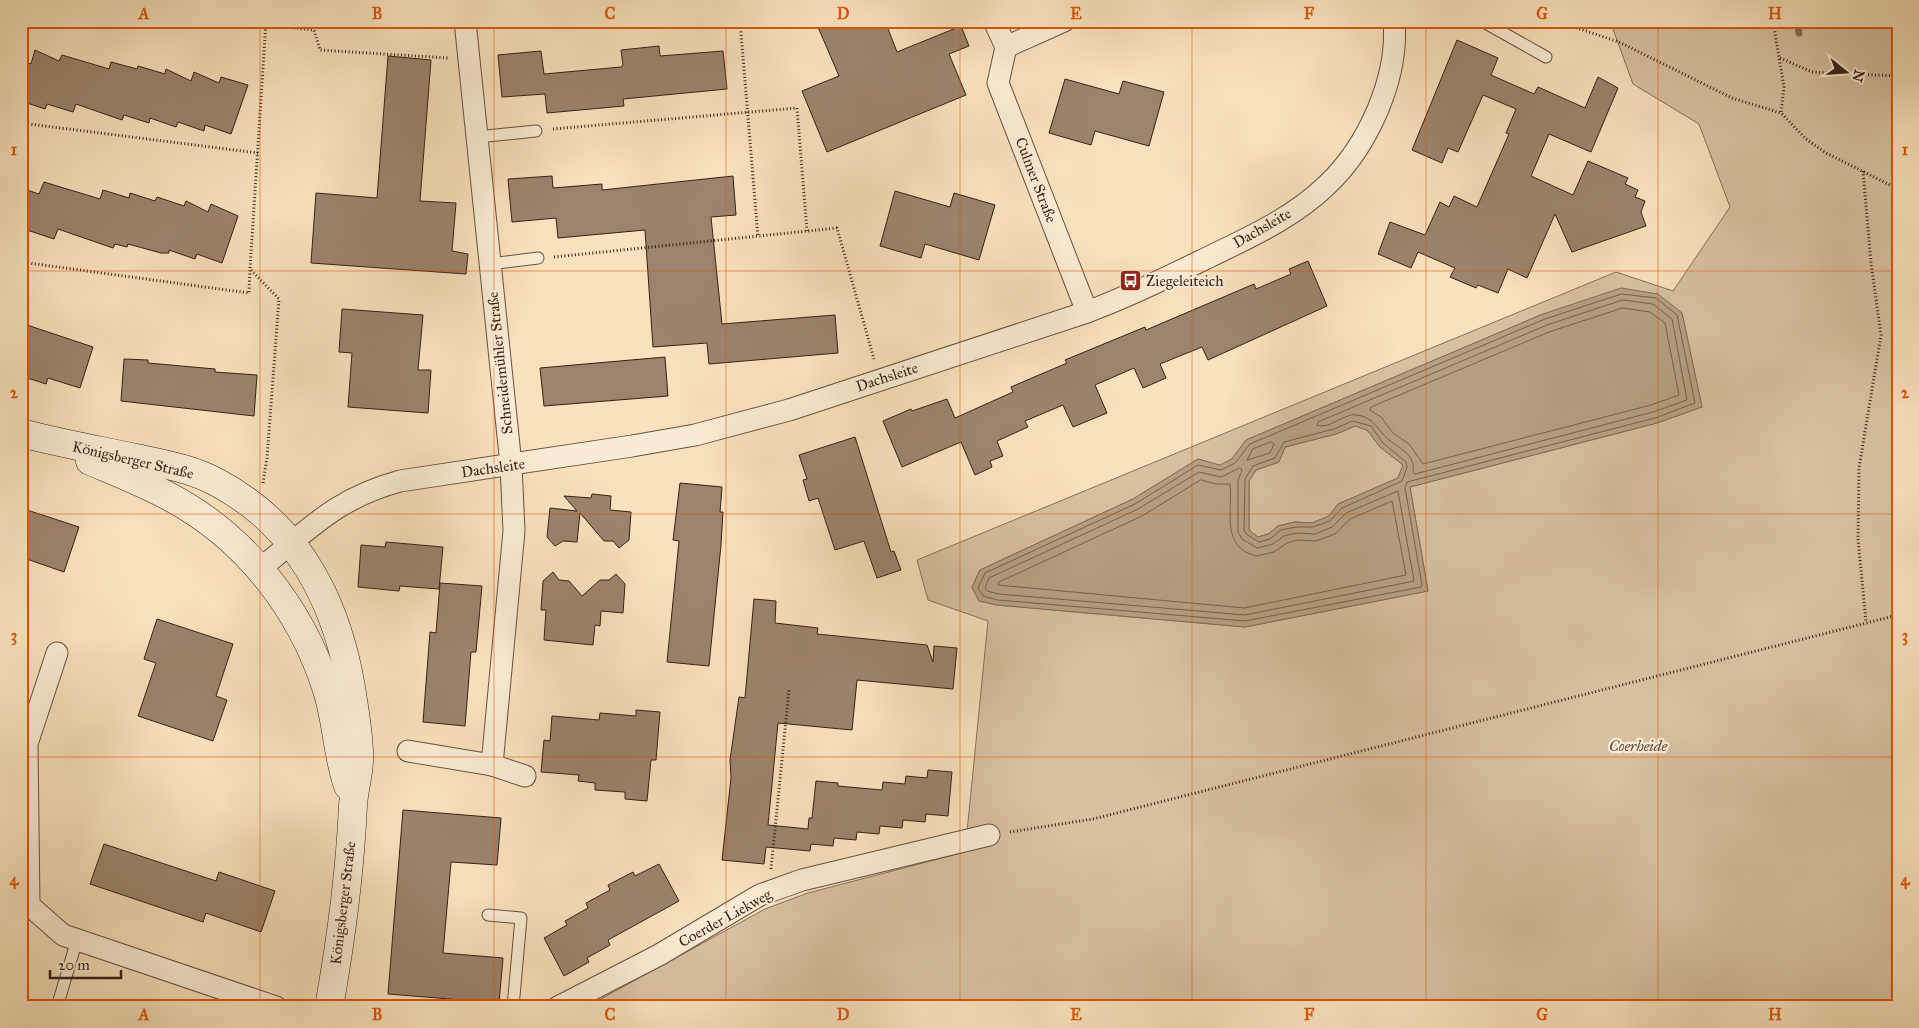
<svg xmlns="http://www.w3.org/2000/svg" width="1919" height="1028" font-family="'IM FELL Great Primer',serif">
<style>
.green{fill:#d7c1a1;stroke:#87705c;fill-rule:evenodd}
.water{fill:#b6a084;stroke:#836c58;fill-rule:evenodd}
.lines{fill:none;stroke-linecap:round;stroke-linejoin:round}
.shore{stroke:#76604d;stroke-width:1}
.stream{stroke:#836c58;stroke-width:7}
.building{fill:#9b846d;stroke:#371f16}
.lane-casing{stroke:#675040;stroke-width:13}
.street-casing{stroke:#675040;stroke-width:23}
.secondary-casing{stroke:#371f16;stroke-width:29}
.path{stroke:#371f16;stroke-width:3;stroke-dasharray:1 2.5;stroke-linecap:butt}
.lane{stroke:#faecd4;stroke-width:11}
.street{stroke:#faecd4;stroke-width:21}
.secondary{stroke:#faecd4;stroke-width:28}
.grid{fill:none;stroke:#df560c;stroke-width:1;stroke-opacity:0.55}
.labels{text-anchor:middle;stroke-width:4.5;stroke-linejoin:round;paint-order:stroke}
.street-label{font-size:15px;fill:#371f16;stroke:#faecd4}
.poi-label{font-size:15px;fill:#371f16;stroke:#faecd4;text-anchor:start}
.park-label{font-size:15px;font-style:italic;fill:#5f4839;stroke:#faecd4}
.neatline{fill:none;stroke:#df560c;stroke-width:2}
.grid-label{font-size:16px;text-anchor:middle;font-weight:bold;fill:#df560c}
</style>
<rect width="100%" height="100%" fill="#f8e2bd"/>
<filter id="stains"><feTurbulence type="fractalNoise" baseFrequency=".004" numOctaves="4"/><feColorMatrix values="0 0 0 0 .2 0 0 0 0 .09 0 0 0 0 .02 0 0 0 .5 -.17"/></filter>
<radialGradient id="worn" r=".72"><stop offset=".6" stop-color="#630" stop-opacity="0"/><stop offset="1" stop-color="#630" stop-opacity=".3"/></radialGradient>
<g class="green">
<path d="M 1610,21 L 1898,21 L 1898,1007 L 586,1007 L 765,909 L 808,893 L 965,852 L 988,621 L 928,600 L 917,560 L 1616,272 L 1673,291 L 1730,207 L 1699,124 L 1633,84 ZM 1682,313 L 1702,407 L 1657,423 L 1410,487 L 1428,591 L 1245,627 L 997,605 L 979,601 L 972,587 L 980,570 L 1133,499 L 1198,459 L 1220,466 L 1232,459 L 1246,440 L 1543,314 Z"/>
<path d="M 1355,426 L 1367,430 L 1380,447 L 1403,465 L 1398,478 L 1338,504 L 1329,516 L 1312,523 L 1295,522 L 1278,526 L 1268,534 L 1258,537 L 1249,530 L 1249,481 L 1256,470 L 1279,462 L 1285,447 L 1336,434 Z"/>
</g>
<path class="water" d="M 1621,288 L 1658,294 L 1682,313 L 1702,407 L 1657,423 L 1410,487 L 1428,591 L 1245,627 L 997,605 L 979,601 L 972,587 L 980,570 L 1133,499 L 1198,459 L 1220,465 L 1232,459 L 1246,440 L 1543,314 ZM 1355,426 L 1367,430 L 1380,447 L 1403,465 L 1398,478 L 1338,504 L 1329,516 L 1312,523 L 1295,522 L 1278,526 L 1268,534 L 1258,537 L 1249,530 L 1249,481 L 1256,470 L 1279,462 L 1285,447 L 1336,434 Z"/>
<g class="lines">
<g class="shore">
<path d="M 1622,294 L 1656,298 L 1677,315 L 1695,403 L 1655,418 L 1407,482 L 1405,488 L 1422,585 L 1421,587 L 1245,621 L 998,600 L 983,596 L 978,588 L 985,573 L 1135,504 L 1198,465 L 1221,470 L 1235,463 L 1250,444 L 1545,319 Z"/>
<path d="M 1623,300 L 1653,304 L 1672,319 L 1687,400 L 1653,412 L 1415,474 L 1413,472 C 1416,455 1400,449 1389,440 C 1377,430 1374,417 1357,415 C 1343,413 1330,430 1317,425 L 1318,422 L 1547,325 Z"/>
<path d="M 1623,308 L 1650,312 L 1665,323 L 1679,395 L 1651,405 L 1423,464 L 1409,444 L 1393,433 L 1381,417 L 1370,410 L 1371,407 L 1549,332 Z"/>
<path d="M 1353,421 L 1371,426 L 1383,443 L 1406,462 L 1407,467 L 1402,481 L 1342,508 L 1330,521 L 1313,527 L 1296,527 L 1281,530 L 1270,539 L 1259,542 L 1246,534 L 1244,530 L 1245,479 L 1253,466 L 1275,458 L 1284,442 L 1334,429 Z"/>
<path d="M 1271,442 L 1274,444 L 1270,453 L 1247,460 L 1253,449 Z"/>
<path d="M 1240,468 L 1242,470 L 1238,481 L 1238,532 L 1242,539 L 1257,548 L 1273,544 L 1284,536 L 1297,533 L 1315,534 L 1332,527 L 1346,513 L 1398,491 L 1414,581 L 1245,615 L 999,594 L 987,591 L 985,588 L 989,578 L 1138,509 L 1199,472 L 1221,477 Z"/>
<path d="M 1201,480 L 1216,484 L 1230,484 C 1233,510 1220,547 1256,556 L 1274,552 L 1287,543 L 1297,540 L 1316,541 L 1335,534 L 1350,519 L 1392,501 L 1406,575 L 1244,608 L 998,585 L 999,582 L 1142,516 Z"/>
</g>
<path class="stream" d="M 1797,21 L 1799,33"/>
</g>
<g class="building">
<path d="M 832,21 L 885,21 L 897,52 L 961,26 L 969,46 L 949,54 L 966,95 L 827,152 L 802,91 L 839,76 L 818,27 Z"/>
<path d="M 1457,40 L 1498,58 L 1491,75 L 1534,94 L 1538,87 L 1585,108 L 1598,77 L 1618,88 L 1591,152 L 1549,134 L 1531,176 L 1573,195 L 1588,161 L 1628,178 L 1625,184 L 1638,190 L 1635,197 L 1645,201 L 1641,212 L 1646,226 L 1572,252 L 1555,214 L 1527,278 L 1508,269 L 1498,293 L 1478,285 L 1476,288 L 1450,277 L 1455,268 L 1418,252 L 1411,268 L 1378,254 L 1390,222 L 1425,235 L 1440,202 L 1449,207 L 1454,196 L 1477,207 L 1509,134 L 1506,133 L 1516,109 L 1483,95 L 1458,152 L 1448,148 L 1442,163 L 1412,150 Z"/>
<path d="M 659,46 L 660,56 L 723,51 L 727,89 L 623,99 L 624,106 L 547,113 L 545,94 L 502,97 L 498,55 L 541,51 L 544,74 L 621,67 L 623,65 L 621,50 Z"/>
<path d="M 35,50 L 59,61 L 62,55 L 109,69 L 111,62 L 137,69 L 138,66 L 165,74 L 166,69 L 191,81 L 194,72 L 219,83 L 221,77 L 248,85 L 231,134 L 205,125 L 204,131 L 178,122 L 176,127 L 150,118 L 149,123 L 124,115 L 122,120 L 76,104 L 73,112 L 47,104 L 45,109 L 21,101 L 21,61 L 31,64 Z"/>
<path d="M 388,56 L 431,60 L 420,201 L 456,203 L 452,251 L 468,254 L 466,274 L 311,263 L 316,193 L 377,198 Z"/>
<path d="M 1065,79 L 1119,94 L 1123,81 L 1164,92 L 1149,146 L 1095,131 L 1091,145 L 1049,133 Z"/>
<path d="M 552,176 L 553,188 L 602,184 L 602,190 L 733,176 L 736,215 L 711,217 L 722,324 L 835,315 L 838,353 L 709,364 L 707,343 L 653,347 L 645,230 L 558,238 L 556,218 L 512,222 L 508,179 Z"/>
<path d="M 44,182 L 100,199 L 103,190 L 129,198 L 130,193 L 155,201 L 157,197 L 184,206 L 186,201 L 208,212 L 211,204 L 238,216 L 222,263 L 197,254 L 195,259 L 169,250 L 169,253 L 161,253 L 128,244 L 127,247 L 115,244 L 113,248 L 58,229 L 54,239 L 21,228 L 21,188 L 39,194 Z"/>
<path d="M 895,191 L 950,207 L 954,193 L 995,205 L 979,260 L 925,244 L 921,258 L 880,246 Z"/>
<path d="M 1308,261 L 1327,306 L 1208,360 L 1202,347 L 1160,364 L 1166,378 L 1143,388 L 1134,368 L 1095,385 L 1107,413 L 1073,427 L 1063,405 L 1025,421 L 1028,427 L 997,441 L 1003,456 L 990,461 L 992,467 L 975,475 L 961,442 L 902,467 L 883,421 L 911,409 L 912,411 L 947,399 L 955,418 L 1013,392 L 1011,387 L 1067,363 L 1065,360 L 1145,327 L 1146,330 L 1254,284 L 1256,289 L 1291,274 L 1289,269 Z"/>
<path d="M 342,309 L 423,315 L 418,370 L 431,370 L 428,413 L 348,407 L 352,353 L 339,352 Z"/>
<path d="M 21,323 L 93,347 L 80,388 L 48,378 L 46,384 L 21,376 Z"/>
<path d="M 665,357 L 668,396 L 544,406 L 540,368 Z"/>
<path d="M 124,359 L 148,360 L 148,363 L 215,369 L 215,372 L 257,375 L 254,416 L 121,401 Z"/>
<path d="M 855,437 L 891,552 L 894,551 L 901,570 L 877,578 L 864,541 L 835,550 L 818,498 L 809,501 L 803,480 L 807,479 L 799,455 Z"/>
<path d="M 680,483 L 722,487 L 720,512 L 723,512 L 721,545 L 709,666 L 667,662 L 679,541 L 673,540 Z"/>
<path d="M 592,494 L 611,496 L 610,510 L 631,512 L 629,540 L 619,548 L 613,541 L 604,541 L 580,513 L 577,542 L 563,541 L 555,546 L 547,537 L 550,508 L 577,511 L 564,496 L 591,498 Z"/>
<path d="M 21,508 L 79,527 L 64,572 L 21,557 Z"/>
<path d="M 386,542 L 443,547 L 439,589 L 400,586 L 399,591 L 358,587 L 361,545 L 385,547 Z"/>
<path d="M 553,572 L 559,580 L 569,581 L 582,596 L 600,580 L 609,580 L 616,574 L 625,584 L 623,613 L 601,611 L 600,626 L 595,625 L 593,645 L 544,640 L 546,610 L 541,610 L 543,581 Z"/>
<path d="M 440,583 L 482,586 L 476,652 L 471,652 L 465,726 L 423,722 L 430,632 L 436,633 Z"/>
<path d="M 754,599 L 776,601 L 775,623 L 818,628 L 817,634 L 927,645 L 933,662 L 934,646 L 957,648 L 953,689 L 857,680 L 852,730 L 778,723 L 768,825 L 808,829 L 809,818 L 812,818 L 816,781 L 838,783 L 838,786 L 882,790 L 883,782 L 905,784 L 906,776 L 927,778 L 928,770 L 952,772 L 948,816 L 926,814 L 925,822 L 903,820 L 902,828 L 880,826 L 879,834 L 857,832 L 856,840 L 834,838 L 833,846 L 811,844 L 810,851 L 766,847 L 764,864 L 722,860 L 731,778 L 730,760 L 739,697 L 745,698 Z"/>
<path d="M 157,619 L 233,644 L 216,696 L 227,700 L 213,741 L 138,716 L 156,663 L 144,659 Z"/>
<path d="M 636,710 L 660,712 L 656,760 L 651,760 L 647,801 L 625,799 L 625,792 L 595,790 L 595,783 L 578,781 L 579,775 L 541,772 L 544,740 L 550,741 L 552,716 L 599,720 L 600,713 L 636,716 Z"/>
<path d="M 403,810 L 501,818 L 497,865 L 451,862 L 443,953 L 503,958 L 499,1003 L 388,994 Z"/>
<path d="M 104,844 L 216,881 L 219,872 L 275,891 L 261,932 L 206,913 L 203,922 L 90,884 Z"/>
<path d="M 659,864 L 679,901 L 608,940 L 610,945 L 587,958 L 589,962 L 564,976 L 544,938 L 567,925 L 565,921 L 588,908 L 586,903 L 610,890 L 608,885 L 633,872 L 635,876 Z"/>
</g>
<g class="lines">
<defs>
<g id="lane">
<path d="M 1482,21 L 1546,57"/>
<path d="M 477,137 L 536,131"/>
<path d="M 490,264 L 538,258"/>
<path d="M 488,915 L 521,918 L 513,1007"/>
<path d="M 57,1007 L 77,940"/>
</g>
<g id="street">
<path d="M 994,21 L 1006,47"/>
<path d="M 1064,21 L 1006,47 L 998,83 L 1087,312"/>
<path d="M 261,568 C 311,528 335,499 400,481 L 632,446 L 695,435 L 789,410 L 1087,312 C 1130,296 1170,276 1211,256 C 1252,236 1294,217 1327,185 C 1368,146 1399,78 1394,21"/>
<path d="M 57,653 L 27,744 L 29,905 L 63,935 L 276,1007"/>
<path d="M 408,751 L 492,765 L 514,531 L 511,465 L 465,21"/>
<path d="M 492,765 L 525,776"/>
<path d="M 558,1007 L 659,955 L 760,895 L 802,880 L 989,835"/>
</g>
<g id="secondary">
<path d="M 21,433 C 59,443 98,450 136,458 C 164,464 193,469 218,483 C 302,528 340,609 353,700 C 356,720 360,742 359,762 C 358,777 354,791 353,805 C 350,873 341,940 329,1007"/>
<path d="M 90,461 C 116,472 144,483 170,497 C 245,537 301,608 327,690 C 337,721 337,755 348,786"/>
</g>
</defs>
<use href="#lane" class="lane-casing"/>
<use href="#street" class="street-casing"/>
<use href="#secondary" class="secondary-casing"/>
<g class="path">
<path d="M 231,21 L 314,30 L 320,50 L 448,58"/>
<path d="M 740,21 L 758,237"/>
<path d="M 1564,21 L 1568,25 L 1619,42 L 1732,98 L 1781,113 L 1806,139 L 1826,153 L 1898,189"/>
<path d="M 1773,21 L 1784,87 L 1781,113"/>
<path d="M 1780,58 L 1812,72 L 1898,76"/>
<path d="M 21,123 L 258,153"/>
<path d="M 553,129 L 797,108 L 807,231"/>
<path d="M 1863,171 L 1871,263 L 1881,335 L 1859,468 L 1858,539 L 1866,622"/>
<path d="M 554,257 L 837,228 L 874,359"/>
<path d="M 21,262 L 249,293 L 250,269"/>
<path d="M 263,483 L 267,458 L 279,299 L 250,269 L 266,21"/>
<path d="M 1010,832 L 1093,819 L 1898,615"/>
<path d="M 771,869 L 789,690"/>
</g>
<use href="#lane" class="lane"/>
<use href="#street" class="street"/>
<use href="#secondary" class="secondary"/>
</g>
<path class="grid" d="M 260,21 L 260,1007M 494,21 L 494,1007M 726,21 L 726,1007M 960,21 L 960,1007M 1192,21 L 1192,1007M 1426,21 L 1426,1007M 1658,21 L 1658,1007M 21,271 L 1898,271M 21,514 L 1898,514M 21,757 L 1898,757"/>
<defs>
<symbol id="bus-square" viewBox="-11 -11 22 22"><rect x="-9" y="-9" width="18" height="18" rx="4" fill="#8f2418" stroke="#faecd4"/><path d="M-5-6H5V4H4V6H2V4H-2V6H-4V4H-5ZM-3.5-4V0h7V-4ZM-3.5 1.2v1.5H-2V1.2ZM2 1.2v1.5H3.5V1.2Z" fill="#fff"/></symbol>
</defs>
<g fill-rule="evenodd">
<use href="#bus-square" x="1118" y="268" width="25" height="25"/>
</g>
<g class="labels">
<g class="street-label">
<text transform="translate(1036 180) rotate(69)" y="5">Culmer Straße</text>
<text transform="translate(1262 228) rotate(-30)" y="5">Dachsleite</text>
<text transform="translate(500 363) rotate(-96)" y="5">Schneidemühler Straße</text>
<text transform="translate(887 377) rotate(-18)" y="5">Dachsleite</text>
<text transform="translate(133 460) rotate(13)" y="5">Königsberger Straße</text>
<text transform="translate(493 468) rotate(-8)" y="5">Dachsleite</text>
<text transform="translate(343 903) rotate(-83)" y="5">Königsberger Straße</text>
<text transform="translate(725 918) rotate(-29)" y="5">Coerder Liekweg</text>
</g>
<g class="poi-label">
<text x="1146" y="286">Ziegeleiteich</text>
</g>
<g class="park-label">
<text x="1638" y="751">Coerheide</text>
</g>
</g>
<rect width="1919" height="1028" fill="none" stroke="#f8e2bd" stroke-width="55"/>
<g transform="translate(1846 72) rotate(107)" stroke="#faecd4" stroke-width="4" paint-order="stroke">
<path d="M0-4L9 19L0 12L-9 19Z" fill="#371f16"/>
<text y="-8" font-size="14" font-weight="bold" text-anchor="middle" fill="#371f16">N</text>
</g>
<path d="M50 970v8h71v-8" fill="none" stroke="#371f16" stroke-width="2.5"/>
<text x="58" y="970" font-size="15" fill="#371f16" stroke="#faecd4" stroke-width="4" paint-order="stroke">20 m</text>
<rect x="28" y="28" width="1864" height="972" class="neatline"/>
<g class="grid-label">
<text x="144" y="19">A</text>
<text x="377" y="19">B</text>
<text x="610" y="19">C</text>
<text x="843" y="19">D</text>
<text x="1076" y="19">E</text>
<text x="1309" y="19">F</text>
<text x="1542" y="19">G</text>
<text x="1775" y="19">H</text>
<text x="14" y="155">1</text>
<text x="1905" y="155">1</text>
<text x="14" y="398">2</text>
<text x="1905" y="398">2</text>
<text x="14" y="641">3</text>
<text x="1905" y="641">3</text>
<text x="14" y="885">4</text>
<text x="1905" y="885">4</text>
<text x="144" y="1020">A</text>
<text x="377" y="1020">B</text>
<text x="610" y="1020">C</text>
<text x="843" y="1020">D</text>
<text x="1076" y="1020">E</text>
<text x="1309" y="1020">F</text>
<text x="1542" y="1020">G</text>
<text x="1775" y="1020">H</text>
</g>
<rect width="100%" height="100%" filter="url(#stains)"/>
<rect width="100%" height="100%" fill="url(#worn)"/>
</svg>
